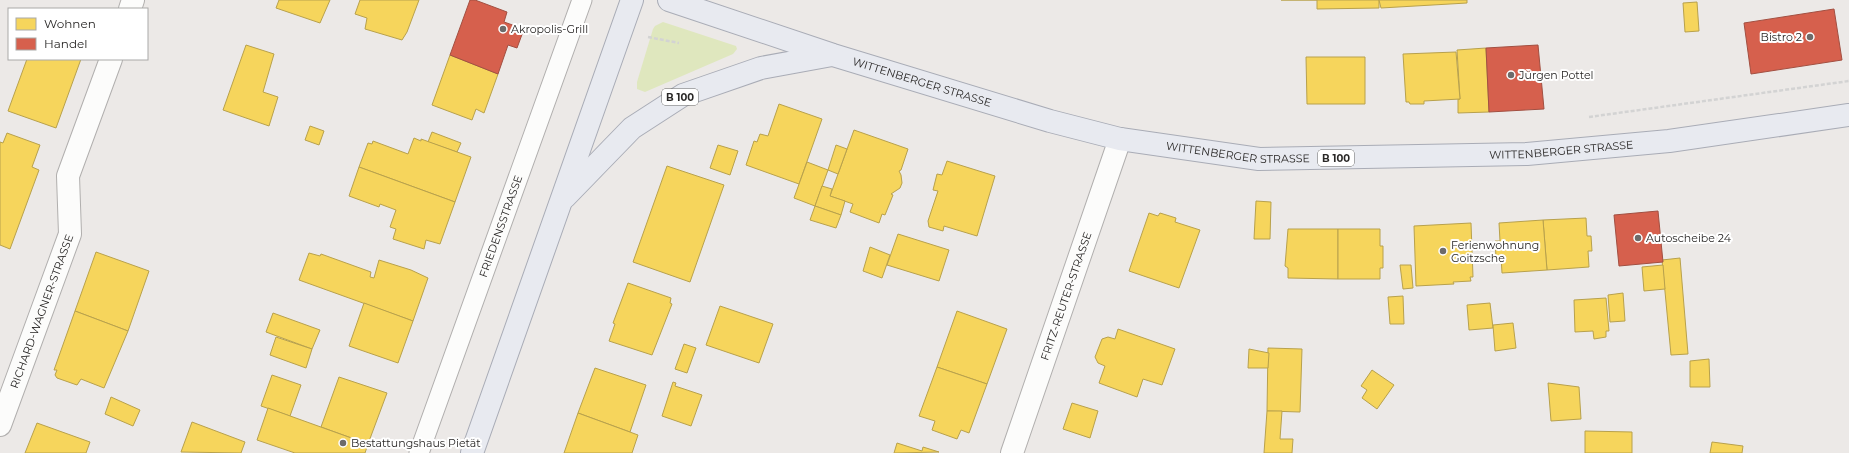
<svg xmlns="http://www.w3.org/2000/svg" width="1849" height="453" font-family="Montserrat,sans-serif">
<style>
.green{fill:#dfe7be}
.homes{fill:#f6d55c;stroke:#b8a14c}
.shops{fill:#d6604d;stroke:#a24f41}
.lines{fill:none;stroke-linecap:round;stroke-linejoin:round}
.lane-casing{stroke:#b1afae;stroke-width:21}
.street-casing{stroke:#b1afae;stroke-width:24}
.primary-casing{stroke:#a9acb6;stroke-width:24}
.path{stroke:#d3d3d3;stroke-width:2.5;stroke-dasharray:4 2;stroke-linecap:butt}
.lane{stroke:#fcfcfb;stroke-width:19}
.street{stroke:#fcfcfb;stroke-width:22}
.primary{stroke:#e8eaf0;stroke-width:22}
.poi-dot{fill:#6d6b6a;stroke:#fff;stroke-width:1.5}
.labels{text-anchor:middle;stroke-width:4;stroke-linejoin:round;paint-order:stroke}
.shield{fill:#fff;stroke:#696867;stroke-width:1}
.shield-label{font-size:10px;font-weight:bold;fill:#292726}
.poi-label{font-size:11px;fill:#292726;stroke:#fff;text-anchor:start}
.street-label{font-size:11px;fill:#292726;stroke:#fff}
</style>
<rect width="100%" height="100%" fill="#ece9e7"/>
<path class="green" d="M 663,22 L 736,46 L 737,49 L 733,54 L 645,92 L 637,89 L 637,82 L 653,29 L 655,26 Z"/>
<g class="homes">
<path d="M 279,0 L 330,0 L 320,23 L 276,8 Z"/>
<path d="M 360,0 L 419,0 L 407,32 L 402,40 L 365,29 L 367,18 L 355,14 Z"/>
<path d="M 1281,0 L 1379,0 L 1379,8 L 1317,9 L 1317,0 Z"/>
<path d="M 1379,0 L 1467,0 L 1467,3 L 1381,8 Z"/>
<path d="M 1697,2 L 1699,31 L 1685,32 L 1683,3 Z"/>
<path d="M 246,45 L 274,54 L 263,92 L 278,97 L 269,126 L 223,110 Z"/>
<path d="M 1486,48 L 1489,112 L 1458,113 L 1458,99 L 1460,99 L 1457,50 Z"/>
<path d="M 1456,52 L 1460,99 L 1424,101 L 1424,104 L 1410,104 L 1409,102 L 1406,102 L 1403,54 Z"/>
<path d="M 450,55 L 498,74 L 484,113 L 476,109 L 472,120 L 432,105 Z"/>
<path d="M 1306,57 L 1365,57 L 1365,104 L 1307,104 Z"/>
<path d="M 27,59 L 81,59 L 56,128 L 8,111 Z"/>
<path d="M 779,104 L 822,119 L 799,184 L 746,165 L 754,141 L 757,142 L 760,134 L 768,136 Z"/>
<path d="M 310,126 L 324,131 L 319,145 L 305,140 Z"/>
<path d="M 854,130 L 908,149 L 901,170 L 899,171 L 901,175 L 902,183 L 900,188 L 891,194 L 893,195 L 885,215 L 882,214 L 879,223 L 850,212 L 853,204 L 830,196 Z"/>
<path d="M 432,132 L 461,143 L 457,152 L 428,142 Z"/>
<path d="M 7,133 L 40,145 L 32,167 L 39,170 L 10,249 L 0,245 L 0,142 L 3,143 Z"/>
<path d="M 414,138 L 421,141 L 421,139 L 471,157 L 455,202 L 359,167 L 368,143 L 372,144 L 373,141 L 408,154 Z"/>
<path d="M 718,145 L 738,151 L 730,175 L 710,168 Z"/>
<path d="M 836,145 L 847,149 L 838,174 L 828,170 Z"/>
<path d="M 947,161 L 995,176 L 977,236 L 944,226 L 943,231 L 929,227 L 928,221 L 938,191 L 933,190 L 937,174 L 942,175 Z"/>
<path d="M 807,162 L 828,170 L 815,206 L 794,198 Z"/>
<path d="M 667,166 L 724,185 L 690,282 L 633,262 Z"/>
<path d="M 359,167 L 455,202 L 440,244 L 426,240 L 424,249 L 393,239 L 396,229 L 390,227 L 396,210 L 380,204 L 379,207 L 349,196 Z"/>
<path d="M 822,186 L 832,189 L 830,196 L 845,201 L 841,215 L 815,206 Z"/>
<path d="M 1256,201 L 1271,202 L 1270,239 L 1254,239 Z"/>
<path d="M 815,206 L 841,215 L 836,228 L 810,220 Z"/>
<path d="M 1149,213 L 1158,216 L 1160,213 L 1176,218 L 1175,222 L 1200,230 L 1179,288 L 1129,271 Z"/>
<path d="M 1586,218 L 1587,236 L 1591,236 L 1592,251 L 1588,251 L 1589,267 L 1547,270 L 1543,220 Z"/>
<path d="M 1543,220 L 1547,270 L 1502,273 L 1501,257 L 1496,257 L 1495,241 L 1500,241 L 1499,223 Z"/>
<path d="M 1471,223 L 1473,277 L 1470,277 L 1471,281 L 1453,282 L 1454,284 L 1416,286 L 1414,226 Z"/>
<path d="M 1288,229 L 1338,229 L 1338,279 L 1288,278 L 1288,268 L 1285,266 Z"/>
<path d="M 1338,229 L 1380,229 L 1380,246 L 1383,246 L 1383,268 L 1380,268 L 1380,279 L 1338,279 Z"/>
<path d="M 898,234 L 949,250 L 939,281 L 887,265 Z"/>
<path d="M 870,247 L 890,255 L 882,278 L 863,271 Z"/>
<path d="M 96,252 L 149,271 L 128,331 L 75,311 Z"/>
<path d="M 309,253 L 320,256 L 321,254 L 371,272 L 370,277 L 374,278 L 379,260 L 411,270 L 428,278 L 413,321 L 299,280 Z"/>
<path d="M 1680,258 L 1688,354 L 1671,355 L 1662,260 Z"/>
<path d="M 1400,265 L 1411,265 L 1413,288 L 1403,289 Z"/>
<path d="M 1663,265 L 1665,289 L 1644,291 L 1642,267 Z"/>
<path d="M 628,283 L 671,298 L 670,303 L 672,304 L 652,355 L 609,341 L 615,324 L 613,323 Z"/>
<path d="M 1623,293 L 1625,321 L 1610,322 L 1608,295 Z"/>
<path d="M 1403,296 L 1404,324 L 1390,324 L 1388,297 Z"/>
<path d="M 1606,298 L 1609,331 L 1606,331 L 1606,337 L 1594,339 L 1593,331 L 1575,332 L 1574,300 Z"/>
<path d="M 364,303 L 413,321 L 398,363 L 349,346 Z"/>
<path d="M 1490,303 L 1493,328 L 1469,330 L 1467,305 Z"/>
<path d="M 720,306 L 773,324 L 759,363 L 706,345 Z"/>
<path d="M 75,311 L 128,331 L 104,388 L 81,379 L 77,385 L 57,378 L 55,375 L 57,370 L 54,370 Z"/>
<path d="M 957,311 L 1007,329 L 987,384 L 937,367 Z"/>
<path d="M 273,313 L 320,330 L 312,349 L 266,332 Z"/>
<path d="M 1513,323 L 1516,348 L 1495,351 L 1493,325 Z"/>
<path d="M 1118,329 L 1175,349 L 1162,385 L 1143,379 L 1137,397 L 1099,383 L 1105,366 L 1098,363 L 1095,357 L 1102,339 L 1108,337 L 1115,339 Z"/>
<path d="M 276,337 L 312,349 L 306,368 L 270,355 Z"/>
<path d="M 684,344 L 696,348 L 687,373 L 675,369 Z"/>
<path d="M 1268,348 L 1302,349 L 1300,412 L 1267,411 Z"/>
<path d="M 1249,349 L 1269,353 L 1268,368 L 1248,368 Z"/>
<path d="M 1709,359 L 1710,387 L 1690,387 L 1690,361 Z"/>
<path d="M 937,367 L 987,384 L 969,433 L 961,430 L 957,439 L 932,430 L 935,421 L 919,416 Z"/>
<path d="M 595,368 L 646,385 L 630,432 L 578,413 Z"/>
<path d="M 1372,370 L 1394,385 L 1377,409 L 1362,398 L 1367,390 L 1361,386 Z"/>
<path d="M 272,375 L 301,385 L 290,416 L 261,406 Z"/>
<path d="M 339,377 L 387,393 L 368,444 L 321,427 Z"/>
<path d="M 673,382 L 676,383 L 675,386 L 702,395 L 691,426 L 662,416 Z"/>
<path d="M 1548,383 L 1579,387 L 1581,419 L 1551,421 Z"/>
<path d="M 111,397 L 140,410 L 133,426 L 105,414 Z"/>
<path d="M 1072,403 L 1098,411 L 1090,438 L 1063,429 Z"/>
<path d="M 268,408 L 368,444 L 365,453 L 295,453 L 257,440 Z"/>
<path d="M 1267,411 L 1282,411 L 1280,439 L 1293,439 L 1292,453 L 1264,453 Z"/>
<path d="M 578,413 L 638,435 L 632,453 L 564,453 Z"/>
<path d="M 192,422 L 245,442 L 241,453 L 181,452 Z"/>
<path d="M 37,423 L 90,442 L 86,453 L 25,453 Z"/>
<path d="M 1585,431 L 1632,432 L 1632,453 L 1585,453 Z"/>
<path d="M 1712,442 L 1743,446 L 1742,453 L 1710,453 Z"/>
<path d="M 897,443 L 922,451 L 923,447 L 939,452 L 894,453 Z"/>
</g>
<g class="shops">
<path d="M 470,0 L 475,0 L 507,12 L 504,22 L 524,29 L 517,48 L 508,45 L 498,74 L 450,55 Z"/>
<path d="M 1834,9 L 1842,60 L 1751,74 L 1744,23 Z"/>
<path d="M 1538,45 L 1544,109 L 1489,112 L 1486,48 Z"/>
<path d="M 1658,211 L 1663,262 L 1619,266 L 1614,215 Z"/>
</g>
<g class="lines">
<defs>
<g id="lane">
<path id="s1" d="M 419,453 L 582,0"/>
</g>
<g id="street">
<path d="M 130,9 L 133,0"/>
<path id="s2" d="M 0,425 L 70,234 L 68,176 L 111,59"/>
<path id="s3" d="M 1012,453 L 1120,139"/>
</g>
<g id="primary">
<path id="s4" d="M 669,0 L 833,55 L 1050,121 L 1120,139 L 1259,159 L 1527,154 L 1669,141 L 1849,115"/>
<path d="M 565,197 L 632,128 L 683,95 L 761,68 L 832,55"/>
<path d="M 472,453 L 632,0"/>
</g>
</defs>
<use href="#lane" class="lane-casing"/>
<use href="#street" class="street-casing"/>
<use href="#primary" class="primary-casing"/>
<g class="path">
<path d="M 648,37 L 679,43"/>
<path d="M 1589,117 L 1849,81"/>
</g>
<use href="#lane" class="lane"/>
<use href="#street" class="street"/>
<use href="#primary" class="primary"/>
</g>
<g class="poi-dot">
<circle cx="503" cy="29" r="4"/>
<circle cx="1810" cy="37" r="4"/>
<circle cx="1511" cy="75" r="4"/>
<circle cx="1638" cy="238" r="4"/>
<circle cx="1443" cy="251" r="4"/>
<circle cx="343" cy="443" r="4"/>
</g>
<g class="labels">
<g class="shield">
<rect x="662" y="89" width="36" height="16" rx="3"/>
<rect x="1318" y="150" width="36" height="16" rx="3"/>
</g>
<g class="shield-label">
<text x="680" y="101">B 100</text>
<text x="1336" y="162">B 100</text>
</g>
<g class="poi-label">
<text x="511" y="33">Akropolis-Grill</text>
<text x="1802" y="41" text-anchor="end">Bistro 2</text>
<text x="1519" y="79">Jürgen Pottel</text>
<text x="1646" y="242">Autoscheibe 24</text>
<text x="1451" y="249">Ferienwohnung<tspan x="1451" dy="13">Goitzsche</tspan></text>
<text x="351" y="447">Bestattungshaus Pietät</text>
</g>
<g class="street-label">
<text dy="4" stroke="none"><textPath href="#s4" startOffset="266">WITTENBERGER STRASSE</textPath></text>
<text dy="4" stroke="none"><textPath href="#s4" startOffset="915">WITTENBERGER STRASSE</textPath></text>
<text dy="4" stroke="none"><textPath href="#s4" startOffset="591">WITTENBERGER STRASSE</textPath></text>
<text dy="4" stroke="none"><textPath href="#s1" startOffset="241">FRIEDENSSTRASSE</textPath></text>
<text dy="4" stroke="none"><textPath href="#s3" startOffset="166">FRITZ-REUTER-STRASSE</textPath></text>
<text dy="4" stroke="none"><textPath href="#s2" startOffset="121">RICHARD-WAGNER-STRASSE</textPath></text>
</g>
</g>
<rect x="8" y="8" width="140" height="52" fill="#ffffff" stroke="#a9a9a8"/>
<rect x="16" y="18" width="20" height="12" fill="#f6d55c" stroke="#a9a9a8"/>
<text x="44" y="28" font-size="12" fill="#292726">Wohnen</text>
<rect x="16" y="38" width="20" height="12" fill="#d6604d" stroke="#a9a9a8"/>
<text x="44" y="48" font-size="12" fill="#292726">Handel</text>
</svg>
